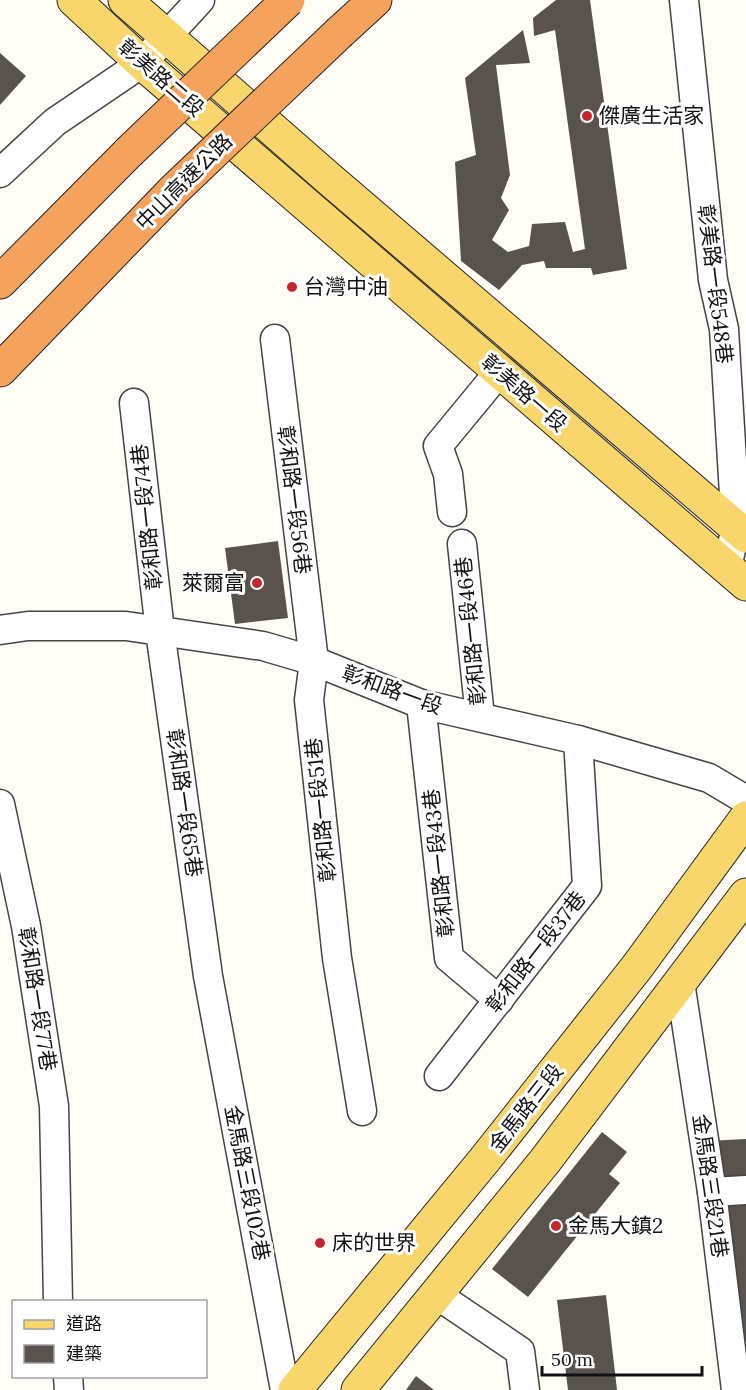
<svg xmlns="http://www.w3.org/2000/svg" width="746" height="1390" font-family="Lora,'Noto Sans TC',serif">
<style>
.building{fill:#5a524d}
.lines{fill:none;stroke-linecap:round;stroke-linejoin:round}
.minor-casing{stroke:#444;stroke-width:31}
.major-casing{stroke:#222;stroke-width:35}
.highway-casing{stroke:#222;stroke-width:35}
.minor{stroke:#fff;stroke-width:28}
.major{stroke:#f9d66b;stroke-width:33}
.highway{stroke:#f5a25d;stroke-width:33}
.highway-bridge-casing{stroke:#222;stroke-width:35;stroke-linecap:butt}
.highway-bridge{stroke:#f5a25d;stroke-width:33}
.poi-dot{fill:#c4262e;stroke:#fff;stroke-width:2}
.labels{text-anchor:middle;stroke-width:6;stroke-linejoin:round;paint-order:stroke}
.street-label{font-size:21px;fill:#111;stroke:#fff}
.poi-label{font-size:21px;fill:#111;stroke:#fff;text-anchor:start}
</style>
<rect width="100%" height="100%" fill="#fffdf5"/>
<g class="building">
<path d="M 556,0 L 590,0 L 627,269 L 593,275 L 591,268 L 546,268 L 544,261 L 522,265 L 499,290 L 461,261 L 455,162 L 476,155 L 465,78 L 523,30 L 530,63 L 496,65 L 510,175 L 501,198 L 509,210 L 492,240 L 508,252 L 529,246 L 532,224 L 565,222 L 573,252 L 585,249 L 555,30 L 534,36 L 533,18 Z"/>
<path d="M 0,53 L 26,76 L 0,105 Z"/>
<path d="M 278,541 L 288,618 L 235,624 L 225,548 Z"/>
<path d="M 602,1132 L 627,1152 L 609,1174 L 620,1183 L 528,1297 L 492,1269 Z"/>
<path d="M 746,1139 L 746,1185 L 710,1188 L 706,1141 Z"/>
<path d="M 746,1203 L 746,1390 L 720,1205 Z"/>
<path d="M 606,1295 L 617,1390 L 568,1390 L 557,1300 Z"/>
<path d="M 416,1376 L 434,1390 L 406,1390 Z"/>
</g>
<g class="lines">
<defs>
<g id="minor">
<path d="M 684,0 L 713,280 L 724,329 L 736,527 L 727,568"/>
<path d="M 0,173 L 55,122 L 142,63 L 200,0"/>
<path d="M 275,339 L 314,661 L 309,700 L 337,958 L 362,1111"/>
<path d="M 134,403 L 160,631 L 208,976 L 285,1390"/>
<path d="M 452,512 L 448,474 L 438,446 L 499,372"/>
<path d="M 462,544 L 480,717"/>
<path d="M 0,630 L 28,626 L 126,626 L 263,646 L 314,661 L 421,704 L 578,740 L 709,778 L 746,800"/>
<path d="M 421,704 L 449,958 L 499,1000"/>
<path d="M 0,804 L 26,926 L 54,1106 L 58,1302"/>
<path d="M 680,982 L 712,1192 L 736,1390"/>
<path d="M 439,1076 L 587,886 L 578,740"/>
<path d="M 712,1192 L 746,1190"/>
<path d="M 437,1295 L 520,1351 L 525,1390"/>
<path d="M 68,1376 L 69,1390"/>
</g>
<g id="major">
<path d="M 74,0 L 142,63 L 746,584"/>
<path d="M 125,0 L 327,177 L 746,536"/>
<path d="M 295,1390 L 486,1158 L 637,967 L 746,818"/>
<path d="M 358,1390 L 545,1161 L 746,895"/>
</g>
<g id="highway">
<path d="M 340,32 L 375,0"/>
<path d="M 0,282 L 129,152"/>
<path d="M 0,370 L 174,190"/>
</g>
</defs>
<use href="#minor" class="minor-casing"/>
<use href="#major" class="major-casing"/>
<use href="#highway" class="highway-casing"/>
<use href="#minor" class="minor"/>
<use href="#major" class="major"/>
<use href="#highway" class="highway"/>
<defs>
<g id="highway-bridge">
<path d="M 129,152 L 288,0"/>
<path d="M 174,190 L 340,32"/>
</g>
</defs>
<use href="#highway-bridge" class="highway-bridge-casing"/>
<use href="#highway-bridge" class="highway-bridge"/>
</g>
<g class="poi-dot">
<circle cx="587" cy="116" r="6"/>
<circle cx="292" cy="287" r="6"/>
<circle cx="257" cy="583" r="6"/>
<circle cx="556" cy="1226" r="6"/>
<circle cx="320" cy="1243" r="6"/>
</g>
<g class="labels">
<g class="street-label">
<text transform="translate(161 78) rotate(41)" y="7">彰美路二段</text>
<text transform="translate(184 182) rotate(-45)" y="7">中山高速公路</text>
<text transform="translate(715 284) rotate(83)" y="7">彰美路一段548巷</text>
<text transform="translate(524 393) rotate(41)" y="7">彰美路一段</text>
<text transform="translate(294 500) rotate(83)" y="7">彰和路一段56巷</text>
<text transform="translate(147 517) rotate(-96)" y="7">彰和路一段74巷</text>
<text transform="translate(471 631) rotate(-96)" y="7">彰和路一段46巷</text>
<text transform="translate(392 690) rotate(20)" y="7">彰和路一段</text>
<text transform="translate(184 803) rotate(82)" y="7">彰和路一段65巷</text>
<text transform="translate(321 810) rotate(-96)" y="7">彰和路一段51巷</text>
<text transform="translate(439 863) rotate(-96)" y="7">彰和路一段43巷</text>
<text transform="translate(536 952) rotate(-52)" y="7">彰和路一段37巷</text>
<text transform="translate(37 999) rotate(81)" y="7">彰和路一段77巷</text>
<text transform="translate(526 1108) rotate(-52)" y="7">金馬路三段</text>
<text transform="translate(247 1183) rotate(79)" y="7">金馬路三段102巷</text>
<text transform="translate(710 1186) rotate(82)" y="7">金馬路三段21巷</text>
</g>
<g class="poi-label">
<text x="599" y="123">傑廣生活家</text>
<text x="304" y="294">台灣中油</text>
<text x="245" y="590" text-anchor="end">萊爾富</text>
<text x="568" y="1233">金馬大鎮2</text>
<text x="332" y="1250">床的世界</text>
</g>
</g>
<rect x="12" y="1300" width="195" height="78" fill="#ffffff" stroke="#a0a0a0" stroke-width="1.5"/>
<rect x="24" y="1320" width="30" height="9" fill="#f9d66b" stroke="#a0a0a0" stroke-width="1.5"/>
<text x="66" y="1330" font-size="18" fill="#111111">道路</text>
<rect x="24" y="1345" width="30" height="18" fill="#5a524d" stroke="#a0a0a0" stroke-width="1.5"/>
<text x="66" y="1360" font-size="18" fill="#111111">建築</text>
<path d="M542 1366v9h160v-9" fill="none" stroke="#111111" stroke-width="3"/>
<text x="551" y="1366" font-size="18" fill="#111111" stroke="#ffffff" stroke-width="4.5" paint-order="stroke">50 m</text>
</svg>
